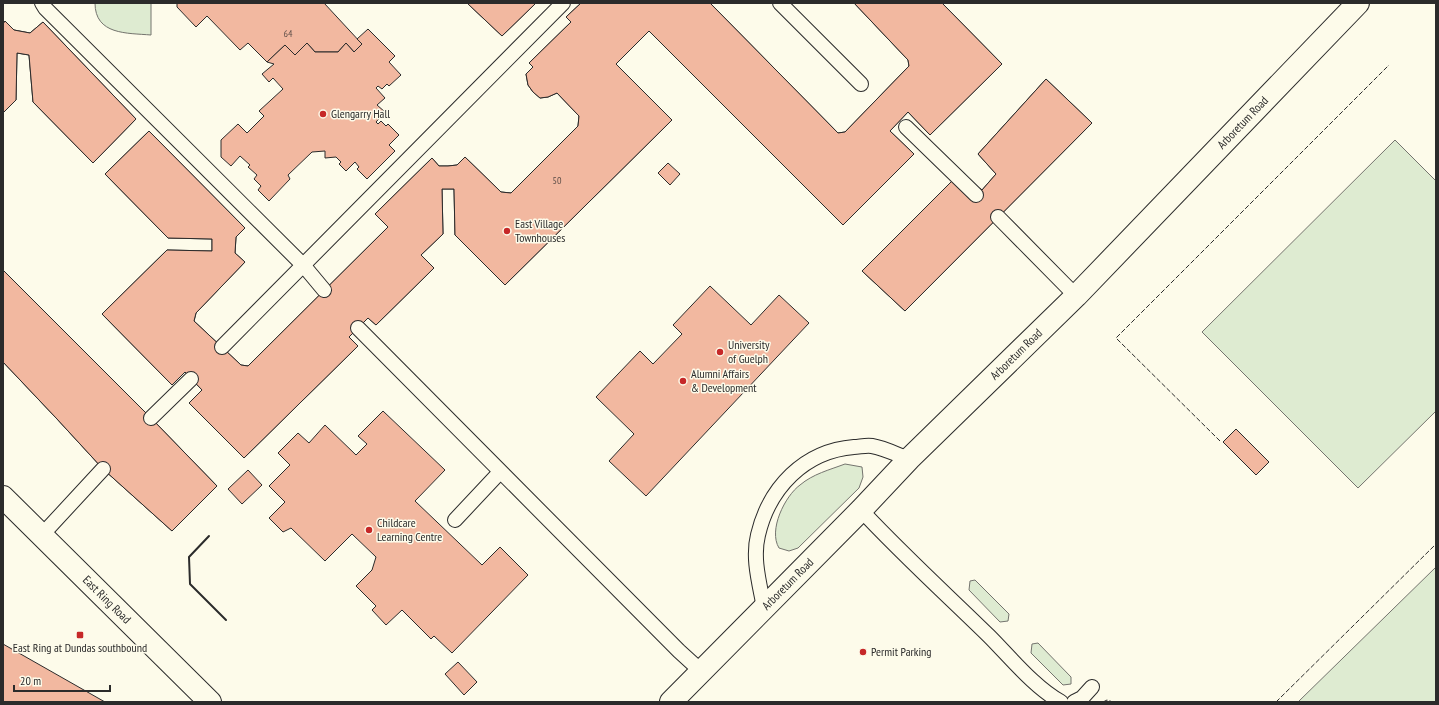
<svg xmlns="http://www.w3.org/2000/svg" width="1439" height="705" font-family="'PT Sans Narrow',sans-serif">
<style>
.green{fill:#deebd1;stroke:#74746e}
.building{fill:#f2b8a0;stroke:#2b2b2b}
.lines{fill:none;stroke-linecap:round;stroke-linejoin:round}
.lane-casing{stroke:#2b2b2b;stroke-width:16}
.street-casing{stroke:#2b2b2b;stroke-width:24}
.lane{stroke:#fdfbea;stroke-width:14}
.street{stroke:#fdfbea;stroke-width:22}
.fence{stroke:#2b2b2b;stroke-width:1;stroke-dasharray:5 2;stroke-linecap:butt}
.wall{stroke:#2b2b2b;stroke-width:2}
.poi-dot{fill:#c62828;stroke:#fdfbea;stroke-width:1.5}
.labels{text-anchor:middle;stroke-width:3;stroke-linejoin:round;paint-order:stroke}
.number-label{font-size:10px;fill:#5d4e48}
.poi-label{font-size:12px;fill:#2b2b2b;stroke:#fdfbea;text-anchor:start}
.street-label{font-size:12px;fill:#2b2b2b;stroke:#fdfbea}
</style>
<rect width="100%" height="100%" fill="#fdfbea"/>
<g class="green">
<path d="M 95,3 L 151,3 L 151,35 C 127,33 95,35 95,3 Z"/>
<path d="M 1395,140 L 1436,181 L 1436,411 L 1358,488 L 1202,332 Z"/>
<path d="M 845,464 L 862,467 L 863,477 L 859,488 L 798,548 L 789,551 L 779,548 C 768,530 785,496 800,485 C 813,474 829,470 845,464 Z"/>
<path d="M 1436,567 L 1436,702 L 1298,702 Z"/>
<path d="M 975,580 L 1009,614 L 1008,621 L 1000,622 L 969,590 L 970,581 Z"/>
<path d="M 1038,643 L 1071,677 L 1071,684 L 1063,685 L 1031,653 L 1032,644 Z"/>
</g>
<g class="building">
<path d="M 177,3 L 324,3 L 362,44 L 354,52 L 346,43 L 338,52 L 315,52 L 307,43 L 295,55 L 285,45 L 267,62 L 248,43 L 240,50 L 207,16 L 196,27 L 177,7 Z"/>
<path d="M 467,3 L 536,3 L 502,36 Z"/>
<path d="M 467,3 L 536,3 L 502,36 Z"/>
<path d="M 581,3 L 710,3 L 838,133 L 845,132 L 909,66 L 908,60 L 854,3 L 942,3 L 1002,64 L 930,135 L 908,112 L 890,131 L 914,154 L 843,225 L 649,31 L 616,64 L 672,120 L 505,285 L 455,235 L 454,189 L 442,189 L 443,234 L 421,255 L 434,268 L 376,325 L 368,318 L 349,337 L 358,346 L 244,458 L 189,403 L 202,390 L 185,372 L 172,385 L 102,314 L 167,250 L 212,251 L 212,239 L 168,238 L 105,174 L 149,131 L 245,228 L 236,237 L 235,253 L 245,262 L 196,313 L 194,321 L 241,365 L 248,366 L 388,227 L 375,214 L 432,158 L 439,166 L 448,166 L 457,165 L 465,157 L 501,192 L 511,193 L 578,126 L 579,116 L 557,93 L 548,97 L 540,98 L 533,92 L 528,85 L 526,74 L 533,67 L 529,63 L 571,22 L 566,17 Z"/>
<path d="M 581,3 L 710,3 L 838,133 L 845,132 L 909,66 L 908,60 L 854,3 L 942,3 L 1002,64 L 930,135 L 908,112 L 890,131 L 914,154 L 843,225 L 649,31 L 616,64 L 672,120 L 505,285 L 455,235 L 454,189 L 442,189 L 443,234 L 421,255 L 434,268 L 376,325 L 368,318 L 349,337 L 358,346 L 244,458 L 189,403 L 202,390 L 185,372 L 172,385 L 102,314 L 167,250 L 212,251 L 212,239 L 168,238 L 105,174 L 149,131 L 245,228 L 236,237 L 235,253 L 245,262 L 196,313 L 194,321 L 241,365 L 248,366 L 388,227 L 375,214 L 432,158 L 439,166 L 448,166 L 457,165 L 465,157 L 501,192 L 511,193 L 578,126 L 579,116 L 557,93 L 548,97 L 540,98 L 533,92 L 528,85 L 526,74 L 533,67 L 529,63 L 571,22 L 566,17 Z"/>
<path d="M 5,21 L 14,30 L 30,33 L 43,22 L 136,119 L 93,163 L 33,102 L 29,55 L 17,53 L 16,100 L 3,113 L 3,24 Z"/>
<path d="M 5,21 L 14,30 L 30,33 L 43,22 L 136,119 L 93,163 L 33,102 L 29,55 L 17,53 L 16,100 L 3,113 L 3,24 Z"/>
<path d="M 368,29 L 395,56 L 389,62 L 401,75 L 389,86 L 387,84 L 382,89 L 378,86 L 376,88 L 385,98 L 377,105 L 385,112 L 376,122 L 378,124 L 381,121 L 386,126 L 388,124 L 399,135 L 389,145 L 395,151 L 367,179 L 357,169 L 359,167 L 355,162 L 346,171 L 339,164 L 341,162 L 336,157 L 325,158 L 325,151 L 312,152 L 288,175 L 290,179 L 269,201 L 258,190 L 261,186 L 254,179 L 257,175 L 248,167 L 250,165 L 240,156 L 231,166 L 221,157 L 221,140 L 238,124 L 247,133 L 264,116 L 259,111 L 283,89 L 273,78 L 269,82 L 262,74 L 274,64 L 267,62 L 285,45 L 295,55 L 307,43 L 315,52 L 338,52 L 346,43 L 354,52 L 362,44 L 357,39 Z"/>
<path d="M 1046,79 L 1092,123 L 905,311 L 862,271 L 958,175 L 982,190 L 996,174 L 978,154 Z"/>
<path d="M 1046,79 L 1092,123 L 905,311 L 862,271 L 958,175 L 982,190 L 996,174 L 978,154 Z"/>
<path d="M 668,163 L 680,174 L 670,185 L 658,173 Z"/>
<path d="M 3,270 L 151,418 L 217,486 L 172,531 L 103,469 L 57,419 L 3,362 Z"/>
<path d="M 3,270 L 151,418 L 217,486 L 172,531 L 103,469 L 57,419 L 3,362 Z"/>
<path d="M 710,286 L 751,325 L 779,295 L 809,323 L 646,496 L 609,461 L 634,434 L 596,397 L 640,351 L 653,364 L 682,334 L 673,325 Z"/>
<path d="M 383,411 L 445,470 L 415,501 L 482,565 L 500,547 L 528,575 L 452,653 L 434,636 L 431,639 L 402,610 L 386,625 L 372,610 L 376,606 L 356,586 L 372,570 L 376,557 L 352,534 L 325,561 L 291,528 L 283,532 L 269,518 L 285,502 L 269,486 L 290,465 L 278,453 L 298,433 L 309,443 L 325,425 L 356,455 L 367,444 L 358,436 Z"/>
<path d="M 1236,429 L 1269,462 L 1256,475 L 1223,442 Z"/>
<path d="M 248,470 L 262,485 L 242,504 L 228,489 Z"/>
<path d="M 3,644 L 105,702 L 3,702 Z"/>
<path d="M 458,662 L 477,682 L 464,695 L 445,674 Z"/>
</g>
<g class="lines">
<defs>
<g id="lane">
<path d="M 42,3 L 45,8 L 304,266 L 324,290"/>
<path d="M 780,3 L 861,84"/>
<path d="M 906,127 L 976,195"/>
<path d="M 998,217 L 1076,296"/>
<path d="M 358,328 L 679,651 L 702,672"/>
<path d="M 222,347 L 563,3"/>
<path d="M 151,418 L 191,379"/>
<path d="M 861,510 C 902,554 946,594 989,636 C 1010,657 1035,688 1061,702"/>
<path d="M 455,520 L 500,472"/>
<path d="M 41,536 L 103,469"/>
<path d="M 764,608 C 760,585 752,559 758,535 C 769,488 804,451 854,447 C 859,447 866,445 872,446 C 884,448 898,455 909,459"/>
<path d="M 1074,702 L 1082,698 L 1092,687"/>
</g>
<g id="street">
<path id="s1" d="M 3,497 L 210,702"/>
<path id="s2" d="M 671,702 L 861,510 L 909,459 L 1076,296 L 1358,3"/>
</g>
</defs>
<use href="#lane" class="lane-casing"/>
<use href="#street" class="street-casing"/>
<use href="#lane" class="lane"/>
<use href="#street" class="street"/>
<g class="fence">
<path d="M 1220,441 L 1116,338 L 1389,65"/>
<path d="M 1103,702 L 1107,700 L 1113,702"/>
<path d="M 1276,702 L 1436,544"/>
</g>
<path class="wall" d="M 209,536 L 189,557 L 190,584 L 226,620"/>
</g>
<g class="poi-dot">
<circle cx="323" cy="114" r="4"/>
<circle cx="507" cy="231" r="4"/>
<circle cx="720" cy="352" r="4"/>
<circle cx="683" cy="381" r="4"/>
<circle cx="369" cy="530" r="4"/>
<rect x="76" y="631" width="8" height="8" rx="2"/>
<circle cx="863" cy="652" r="4"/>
</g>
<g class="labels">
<g class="number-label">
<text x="288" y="37">64</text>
<text x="557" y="184">50</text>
</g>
<g class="poi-label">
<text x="331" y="118">Glengarry Hall</text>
<text x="515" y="228">East Village<tspan x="515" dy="14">Townhouses</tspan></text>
<text x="728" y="349">University<tspan x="728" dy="14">of Guelph</tspan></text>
<text x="691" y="378">Alumni Affairs<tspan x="691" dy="14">&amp; Development</tspan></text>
<text x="377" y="527">Childcare<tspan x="377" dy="14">Learning Centre</tspan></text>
<text x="80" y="652" text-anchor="middle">East Ring at Dundas southbound</text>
<text x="871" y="656">Permit Parking</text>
</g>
<g class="street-label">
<text dy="4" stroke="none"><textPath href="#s2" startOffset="814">Arboretum Road</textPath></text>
<text dy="4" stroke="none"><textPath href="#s2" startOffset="490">Arboretum Road</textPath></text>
<text dy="4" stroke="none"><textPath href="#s2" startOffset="166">Arboretum Road</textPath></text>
<text dy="4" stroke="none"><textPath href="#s1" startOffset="146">East Ring Road</textPath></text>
</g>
</g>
<rect width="1439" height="705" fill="none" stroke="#2b2b2b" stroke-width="8"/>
<path d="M14 685v6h96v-6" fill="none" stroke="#2b2b2b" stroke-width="2"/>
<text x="20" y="685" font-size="12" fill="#2b2b2b" stroke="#fdfbea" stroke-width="3" paint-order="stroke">20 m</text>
</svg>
